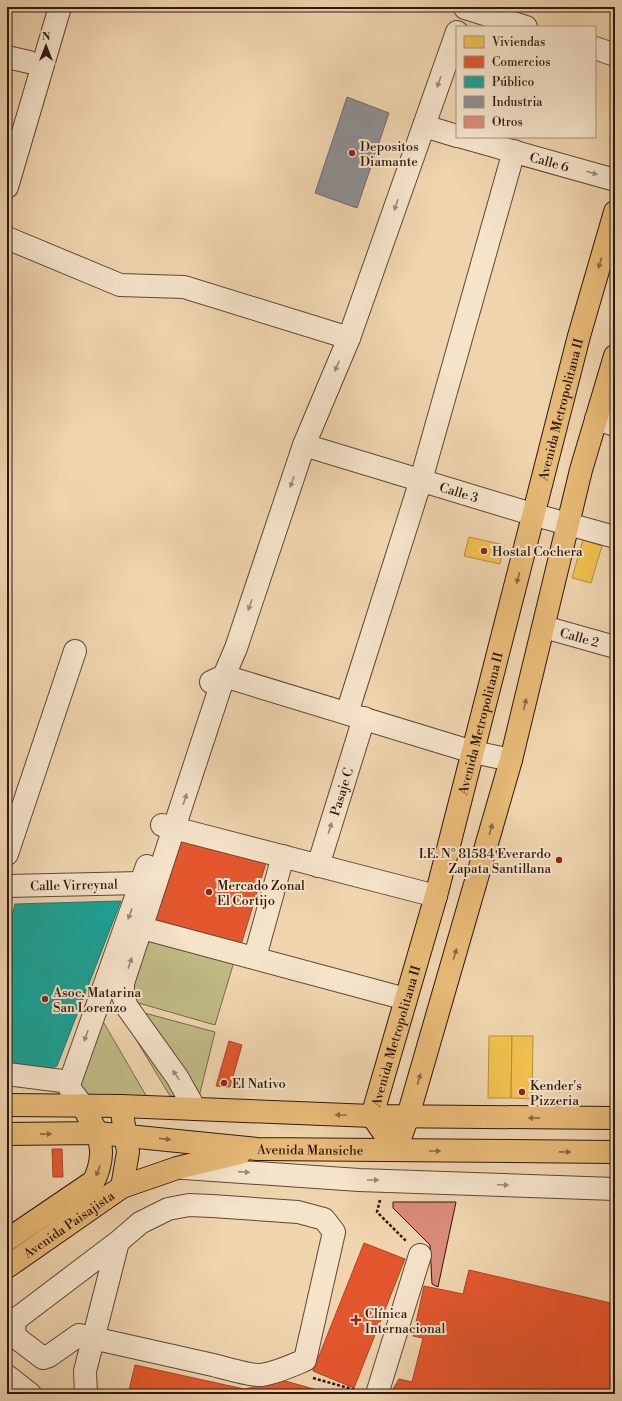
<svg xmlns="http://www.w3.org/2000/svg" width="622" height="1401" font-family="'Libre Bodoni',serif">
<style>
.green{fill:#c0bb86;stroke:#776a4a}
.homes{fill:#f2c14e;stroke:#b78e3b}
.shops{fill:#e4572e;stroke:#ad4424}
.public{fill:#17a398;stroke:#1e796f}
.industry{fill:#8d8d92;stroke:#706a6a}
.building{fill:#dc8b7b;stroke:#2e180e}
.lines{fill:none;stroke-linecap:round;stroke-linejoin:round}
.minor-casing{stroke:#5e4736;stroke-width:24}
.major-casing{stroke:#2e180e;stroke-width:24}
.highway-casing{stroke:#2e180e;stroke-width:24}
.path{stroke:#2e180e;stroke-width:2.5;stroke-dasharray:3 2;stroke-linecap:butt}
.minor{stroke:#f5e3ca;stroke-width:22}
.major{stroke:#e8ba77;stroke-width:22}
.highway{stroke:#e8ba77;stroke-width:22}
.oneway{fill:#9b8875}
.oneway2{fill:#8b6942}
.poi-dot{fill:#8f2418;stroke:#f5e3ca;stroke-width:1.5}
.labels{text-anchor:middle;stroke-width:4;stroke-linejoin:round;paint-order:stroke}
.poi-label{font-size:13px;fill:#2e180e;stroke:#f5e3ca;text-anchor:start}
.street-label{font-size:13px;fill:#2e180e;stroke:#f5e3ca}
</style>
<rect width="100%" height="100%" fill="#efd4ae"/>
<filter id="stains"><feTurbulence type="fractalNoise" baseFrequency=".005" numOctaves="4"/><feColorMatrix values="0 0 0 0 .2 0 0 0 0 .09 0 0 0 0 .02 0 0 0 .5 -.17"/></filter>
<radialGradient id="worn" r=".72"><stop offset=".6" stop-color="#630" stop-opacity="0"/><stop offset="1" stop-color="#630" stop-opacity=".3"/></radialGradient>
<g class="green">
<path d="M 147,933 L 236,955 L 215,1025 L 128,1000 Z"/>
<path d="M 126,1008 L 215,1032 L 199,1097 L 170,1096 L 128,1026 Z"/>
<path d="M 101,1018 L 148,1099 L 85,1099 L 77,1087 Z"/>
</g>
<g class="homes">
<path d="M 469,537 L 504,545 L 500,564 L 464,556 Z"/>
<path d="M 583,540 L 602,546 L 591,583 L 572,578 Z"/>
<path d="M 489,1036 L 512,1036 L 511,1098 L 488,1098 Z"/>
<path d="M 512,1036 L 533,1036 L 532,1099 L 511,1098 Z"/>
</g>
<g class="shops">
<path d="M 178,840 L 267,860 L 240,948 L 150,925 Z"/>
<path d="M 229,1041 L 242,1045 L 230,1087 L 216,1086 Z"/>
<path d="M 52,1149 L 62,1149 L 63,1177 L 53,1177 Z"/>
<path d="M 364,1243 L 405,1259 L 354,1388 L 313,1371 Z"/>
<path d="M 469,1270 L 615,1304 L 615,1394 L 390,1394 L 399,1379 L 412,1382 L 423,1338 L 413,1336 L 424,1286 L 463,1294 Z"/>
<path d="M 135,1365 L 244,1389 L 285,1381 L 332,1394 L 128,1394 Z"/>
</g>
<path class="public" d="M 121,901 L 57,1066 L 43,1072 L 7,1065 L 7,933 L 15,904 Z"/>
<path class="industry" d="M 347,97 L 389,113 L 357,208 L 315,193 Z"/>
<path class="building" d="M 393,1202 L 456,1202 L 438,1287 L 432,1284 L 430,1245 L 393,1208 Z"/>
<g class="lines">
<defs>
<g id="minor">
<path d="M 465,8 L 526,27"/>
<path d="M 595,48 L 615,55"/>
<path d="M 7,57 L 29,62"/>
<path d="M 424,126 L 457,136"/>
<path id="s1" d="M 462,137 L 615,180"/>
<path d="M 7,187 L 60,7"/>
<path d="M 7,238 L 120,285 L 184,287 L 349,338"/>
<path d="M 596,419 L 615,425"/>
<path id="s2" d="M 304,445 L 535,515 L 615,537"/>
<path id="s3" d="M 544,627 L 615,647"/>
<path d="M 211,682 L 224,676 L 473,752 L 511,760"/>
<path d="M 347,713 L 421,480 L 514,151"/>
<path d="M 162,825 L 436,896"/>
<path d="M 7,854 L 75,651"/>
<path id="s4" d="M 318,866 L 364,718"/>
<path id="s5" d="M 7,886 L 141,883"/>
<path d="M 142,928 L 406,999"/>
<path d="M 255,957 L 283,856"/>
<path d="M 7,1074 L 70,1082"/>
<path d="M 82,1105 L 70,1089 L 70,1082 L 147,866"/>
<path d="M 195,1109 L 177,1077 L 127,1007 L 123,996 L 123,983 L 224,676 L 236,648 L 304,445 L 349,338 L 457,32"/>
<path d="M 184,1168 L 359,1180 L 615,1189"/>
<path d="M 7,1376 L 30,1394"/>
<path d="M 86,1394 L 85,1371 L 118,1242 L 140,1223 L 168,1209 L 189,1205 L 212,1206 L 298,1212 L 324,1219 L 334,1232 L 305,1360 C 291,1366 276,1373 261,1375 C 251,1376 225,1368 213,1365 C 169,1355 124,1345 79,1335 L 49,1356 L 43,1358 L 18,1339 L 14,1333 L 15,1320 L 118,1242"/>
<path d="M 377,1394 L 420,1255"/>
</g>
<g id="major">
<path id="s6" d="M 396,1150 L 372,1116 L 436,896 L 579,336 L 615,212"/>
<path d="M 396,1150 L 408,1116 L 511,760 L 581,470 L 615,356"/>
<path d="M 7,1240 L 94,1181 C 109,1148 98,1134 82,1105"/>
<path id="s7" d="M 7,1267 L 122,1187 L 128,1152 L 121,1106"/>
</g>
<g id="highway">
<path d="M 7,1105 L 121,1106 L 372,1116 L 615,1118"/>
<path id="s8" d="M 7,1134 L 98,1133 L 257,1149 L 615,1152"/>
<path d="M 122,1187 L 177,1168 L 240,1153"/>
</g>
</defs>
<use href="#minor" class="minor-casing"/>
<use href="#major" class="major-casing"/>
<use href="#highway" class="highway-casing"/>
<g class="path">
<path d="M 380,1200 L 377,1212 L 407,1242"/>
<path d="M 313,1378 L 359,1391"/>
</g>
<use href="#minor" class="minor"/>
<use href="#major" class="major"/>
<use href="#highway" class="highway"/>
</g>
<defs><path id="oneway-solid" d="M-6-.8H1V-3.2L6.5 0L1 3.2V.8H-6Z"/></defs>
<g class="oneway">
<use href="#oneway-solid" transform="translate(439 82) rotate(109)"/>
<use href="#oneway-solid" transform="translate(592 173) rotate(16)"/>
<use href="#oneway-solid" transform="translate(396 205) rotate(109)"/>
<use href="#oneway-solid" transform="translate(337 366) rotate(113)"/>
<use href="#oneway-solid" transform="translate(292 482) rotate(109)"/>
<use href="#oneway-solid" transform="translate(250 605) rotate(109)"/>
<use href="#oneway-solid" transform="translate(185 799) rotate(-72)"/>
<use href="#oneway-solid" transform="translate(330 828) rotate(-73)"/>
<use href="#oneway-solid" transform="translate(130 914) rotate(110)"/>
<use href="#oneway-solid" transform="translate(130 963) rotate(-71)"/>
<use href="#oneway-solid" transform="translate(86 1036) rotate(110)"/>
<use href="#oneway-solid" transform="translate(176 1075) rotate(-124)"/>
<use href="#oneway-solid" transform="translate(244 1172) rotate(4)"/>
<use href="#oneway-solid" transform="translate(373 1180)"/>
<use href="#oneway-solid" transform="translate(503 1185) rotate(2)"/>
</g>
<g class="oneway2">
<use href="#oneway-solid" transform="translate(600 263) rotate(106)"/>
<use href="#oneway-solid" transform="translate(518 578) rotate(105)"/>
<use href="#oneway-solid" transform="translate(525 704) rotate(-76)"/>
<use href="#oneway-solid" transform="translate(491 829) rotate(-74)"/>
<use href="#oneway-solid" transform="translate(455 954) rotate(-74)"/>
<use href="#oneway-solid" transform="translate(419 1079) rotate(-74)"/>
<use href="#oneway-solid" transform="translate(341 1115) rotate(-178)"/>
<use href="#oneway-solid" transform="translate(534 1118) rotate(-179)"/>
<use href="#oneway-solid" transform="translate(46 1134) rotate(-1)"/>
<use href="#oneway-solid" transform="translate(165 1139) rotate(6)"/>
<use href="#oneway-solid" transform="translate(435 1151)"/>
<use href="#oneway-solid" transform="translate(565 1152) rotate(1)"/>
<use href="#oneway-solid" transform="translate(98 1171) rotate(111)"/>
</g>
<g class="poi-dot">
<circle cx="352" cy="153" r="4"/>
<circle cx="484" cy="551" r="4"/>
<circle cx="559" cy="860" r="4"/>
<circle cx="209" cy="892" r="4"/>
<circle cx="45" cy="999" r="4"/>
<circle cx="224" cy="1083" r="4"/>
<circle cx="522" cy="1092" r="4"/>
<path d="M354 1314h4v4h4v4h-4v4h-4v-4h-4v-4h4z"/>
</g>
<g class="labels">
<g class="poi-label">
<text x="360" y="151">Depositos<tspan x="360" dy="15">Diamante</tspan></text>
<text x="492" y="556">Hostal Cochera</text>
<text x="551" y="858" text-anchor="end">I.E. N° 81584 Everardo<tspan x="551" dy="15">Zapata Santillana</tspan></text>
<text x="217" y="890">Mercado Zonal<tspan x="217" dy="15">El Cortijo</tspan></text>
<text x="53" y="997">Asoc. Matarina<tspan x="53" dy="15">San Lorenzo</tspan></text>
<text x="232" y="1088">El Nativo</text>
<text x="530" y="1090">Kender's<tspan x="530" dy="15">Pizzeria</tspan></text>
<text x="365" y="1318">Clínica<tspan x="365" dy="15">Internacional</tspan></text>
</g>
<g class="street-label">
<text dy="5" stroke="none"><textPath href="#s1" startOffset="91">Calle 6</textPath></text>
<text dy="5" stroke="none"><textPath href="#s6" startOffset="773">Avenida Metropolitana II</textPath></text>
<text dy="5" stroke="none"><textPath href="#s2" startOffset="162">Calle 3</textPath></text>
<text dy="5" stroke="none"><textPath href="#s3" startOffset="37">Calle 2</textPath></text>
<text dy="5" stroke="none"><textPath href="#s6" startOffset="449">Avenida Metropolitana II</textPath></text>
<text dy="5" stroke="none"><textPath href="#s4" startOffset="78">Pasaje C</textPath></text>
<text dy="5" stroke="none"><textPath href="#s5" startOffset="67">Calle Virreynal</textPath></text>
<text dy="5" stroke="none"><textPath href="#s6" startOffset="125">Avenida Metropolitana II</textPath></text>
<text dy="5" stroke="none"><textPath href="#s8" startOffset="304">Avenida Mansiche</textPath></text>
<text dy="5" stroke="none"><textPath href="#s7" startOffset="75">Avenida Paisajista</textPath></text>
</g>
</g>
<rect width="622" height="1401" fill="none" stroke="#efd4ae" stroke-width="24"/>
<rect x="8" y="8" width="606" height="1385" fill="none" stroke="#2e180e" stroke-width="2"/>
<rect x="12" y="12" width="598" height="1377" fill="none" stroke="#2e180e"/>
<rect x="456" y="26" width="140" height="112" fill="#f5e3ca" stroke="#a5927f"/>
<rect x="464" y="36" width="20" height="12" fill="#f2c14e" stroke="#a5927f"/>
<text x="492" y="46" font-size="12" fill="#2e180e">Viviendas</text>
<rect x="464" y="56" width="20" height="12" fill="#e4572e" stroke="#a5927f"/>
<text x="492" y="66" font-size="12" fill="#2e180e">Comercios</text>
<rect x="464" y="76" width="20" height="12" fill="#17a398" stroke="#a5927f"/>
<text x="492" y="86" font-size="12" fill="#2e180e">Público</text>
<rect x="464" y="96" width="20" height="12" fill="#8d8d92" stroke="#a5927f"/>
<text x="492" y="106" font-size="12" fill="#2e180e">Industria</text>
<rect x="464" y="116" width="20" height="12" fill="#dc8b7b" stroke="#a5927f"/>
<text x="492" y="126" font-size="12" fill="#2e180e">Otros</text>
<g transform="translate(46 46)" stroke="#f5e3ca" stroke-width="3" paint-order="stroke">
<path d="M0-3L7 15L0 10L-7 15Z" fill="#2e180e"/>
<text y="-6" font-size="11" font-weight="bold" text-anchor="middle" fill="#2e180e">N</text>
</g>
<rect width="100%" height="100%" filter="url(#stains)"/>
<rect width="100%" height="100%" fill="url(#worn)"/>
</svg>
